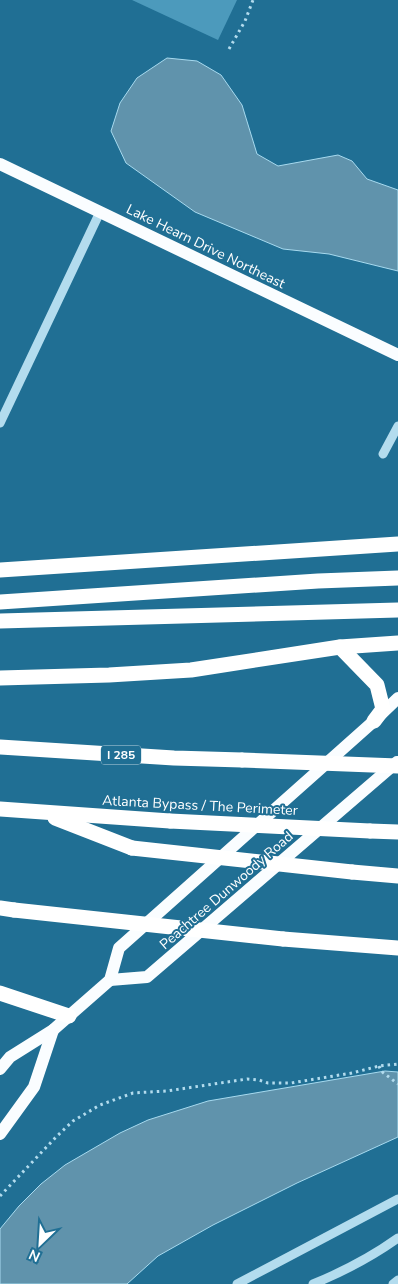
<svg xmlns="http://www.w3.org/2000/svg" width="398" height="1284" font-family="'Nunito Sans',sans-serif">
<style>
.water{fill:#6093ac;stroke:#a7daef}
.building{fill:#4c9abc}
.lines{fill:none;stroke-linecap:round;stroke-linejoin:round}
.path{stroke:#b3dcee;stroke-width:3;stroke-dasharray:2.5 4;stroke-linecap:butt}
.minor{stroke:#b3dcee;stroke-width:9}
.major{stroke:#fafdff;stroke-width:12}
.highway{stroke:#fff;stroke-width:15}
.highway-bridge{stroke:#fff;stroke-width:15}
.labels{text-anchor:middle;stroke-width:4;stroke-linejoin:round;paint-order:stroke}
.shield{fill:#206f94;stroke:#bcd4df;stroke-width:1}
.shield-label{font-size:12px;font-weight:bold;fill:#fff}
.street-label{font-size:14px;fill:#fff;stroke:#206f94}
</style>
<rect width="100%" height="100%" fill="#206f94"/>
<g class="water">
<path d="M 167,58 L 197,61 L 221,75 L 242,105 L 257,154 L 278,166 L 338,155 L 352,161 L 367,179 L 398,190 L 398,271 L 329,254 L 283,249 L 195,212 L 126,163 L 111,131 L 120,103 L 137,78 Z"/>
<path d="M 385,1071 L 398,1072 L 398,1137 L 297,1183 L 213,1225 L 158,1256 L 127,1284 L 0,1284 L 0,1229 L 19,1206 L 41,1184 L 65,1165 L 120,1133 L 148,1120 L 208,1101 Z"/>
</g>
<path class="building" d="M 132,0 L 237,0 L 218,40 Z"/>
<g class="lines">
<g class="path">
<path d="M 229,49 L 245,21 L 253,0"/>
<path d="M 379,1066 L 381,1071 L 398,1084"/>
<path d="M 0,1196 L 57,1136 L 73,1121 L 100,1105 L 133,1093 L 167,1091 L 247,1079 L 259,1080 L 268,1083 L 291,1083 L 352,1073 L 379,1066 L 398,1064"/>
</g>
<g class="minor">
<path d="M 0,423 L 100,212"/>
<path d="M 383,454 L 398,426"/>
<path d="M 237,1284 L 398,1199"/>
<path d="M 313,1284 C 345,1271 370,1258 398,1238"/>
<path d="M 393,1284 L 398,1280"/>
</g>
<g class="major">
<path d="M 0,164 L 398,355"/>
<path d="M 110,980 L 147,977 L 397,762"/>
<path d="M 0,1069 L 10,1057 L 53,1030 L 110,980 L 119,948 L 374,721 L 398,698"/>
<path d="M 0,1134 L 34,1087 L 53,1030"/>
</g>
<g class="highway">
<path d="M 0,570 L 398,544"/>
<path d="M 0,602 L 318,581 L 398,578"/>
<path d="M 0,621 L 398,610"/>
<path d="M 340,647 L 377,685 L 383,709 L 374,721"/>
<path d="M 0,678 L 109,675 L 191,670 L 340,647 L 398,643"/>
<path d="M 0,747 L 174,758 L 242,760"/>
<path d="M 0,809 L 170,821"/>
<path d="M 55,818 L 132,848"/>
<path d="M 370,831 L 398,832"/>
<path d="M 352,872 L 398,876"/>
<path d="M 0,908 L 14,910"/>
<path d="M 283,939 L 398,948"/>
<path d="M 0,993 L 69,1016"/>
</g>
<g class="highway-bridge">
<path d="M 242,760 L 398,766"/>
<path d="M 170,821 L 370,831"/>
<path d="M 132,848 L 352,872"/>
<path d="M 14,910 L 283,939"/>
</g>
</g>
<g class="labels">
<rect class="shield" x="101" y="745.5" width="40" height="19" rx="4"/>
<g class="shield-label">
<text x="121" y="759">I 285</text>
</g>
<g class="street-label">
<text transform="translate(206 246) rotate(26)" y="5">Lake Hearn Drive Northeast</text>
<text transform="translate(200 805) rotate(3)" y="5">Atlanta Bypass / The Perimeter</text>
<text transform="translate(226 890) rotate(-41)" y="5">Peachtree Dunwoody Road</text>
</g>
</g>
<g transform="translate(40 1244) rotate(205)" stroke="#206f94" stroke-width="4" paint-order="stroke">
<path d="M0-4L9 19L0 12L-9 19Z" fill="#ffffff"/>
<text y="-8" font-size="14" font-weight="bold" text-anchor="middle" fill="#ffffff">N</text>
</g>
</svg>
